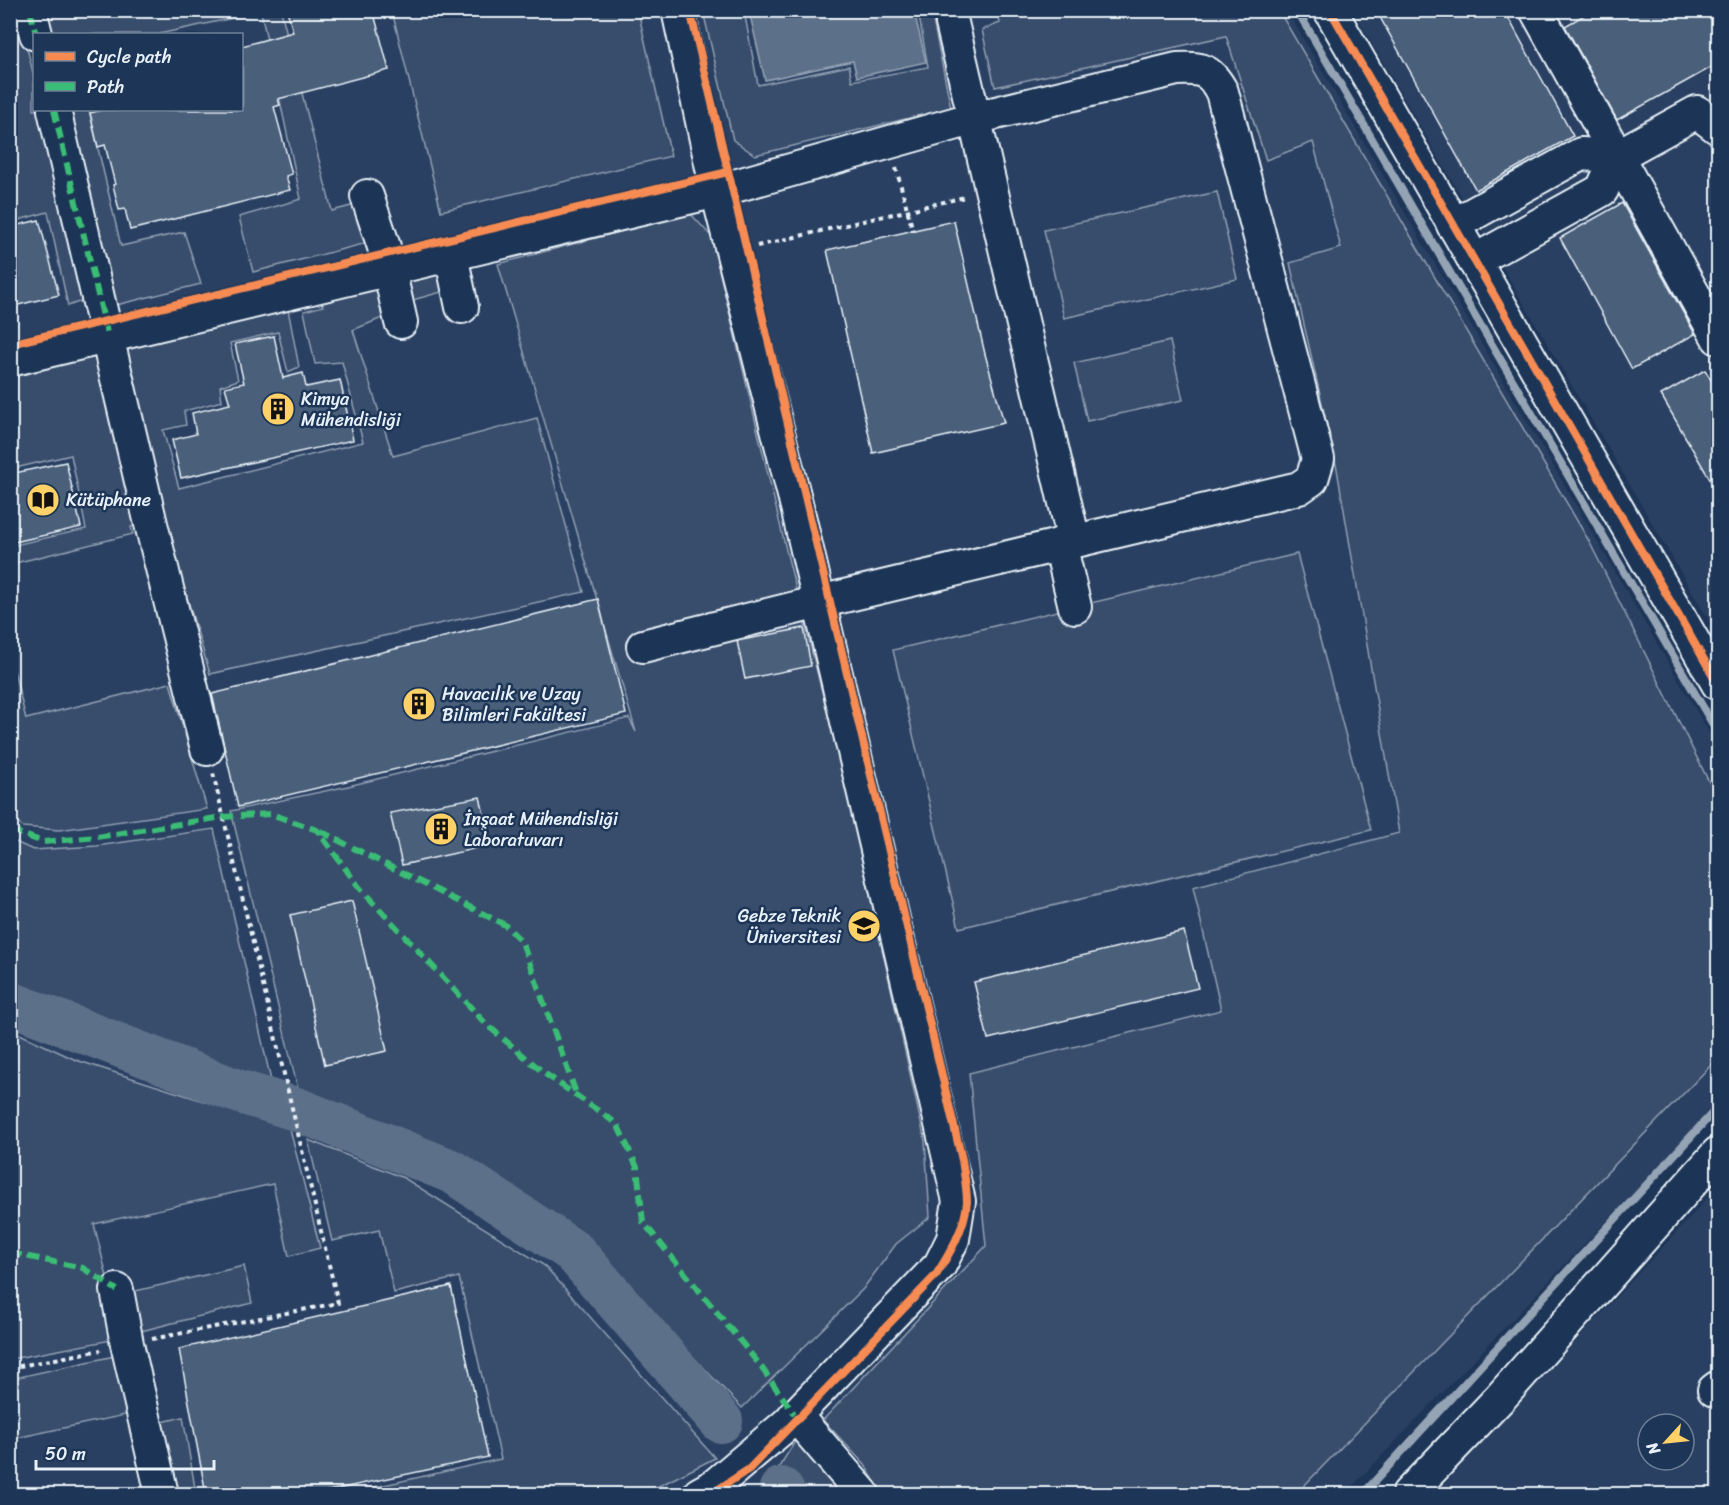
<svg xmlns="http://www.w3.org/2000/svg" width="1729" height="1505" font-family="Sriracha,sans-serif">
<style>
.built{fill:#2a4162;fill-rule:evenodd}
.green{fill:#374d6c;stroke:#909fb2;stroke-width:1.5}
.water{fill:#5d7089;stroke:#95a4b5;stroke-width:1.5}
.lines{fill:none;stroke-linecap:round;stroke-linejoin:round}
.stream{stroke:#95a4b5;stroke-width:8}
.river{stroke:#5d7089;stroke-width:44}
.building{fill:#495e7a;stroke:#e8f1f8;stroke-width:1.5}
.minor-casing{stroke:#e8f1f8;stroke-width:36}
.path{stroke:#e8f1f8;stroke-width:4;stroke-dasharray:4.5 4.5;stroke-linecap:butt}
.minor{stroke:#1d3557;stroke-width:32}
.quiet{stroke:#3abd76;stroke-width:6;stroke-dasharray:12 6;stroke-linecap:butt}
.cycleway-casing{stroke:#1d3557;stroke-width:11}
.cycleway{stroke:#f68b52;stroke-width:8}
.labels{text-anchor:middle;stroke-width:5;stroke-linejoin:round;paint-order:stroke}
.poi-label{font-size:18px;fill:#e8f1f8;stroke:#1d3557;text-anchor:start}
</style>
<rect width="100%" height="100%" fill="#1d3557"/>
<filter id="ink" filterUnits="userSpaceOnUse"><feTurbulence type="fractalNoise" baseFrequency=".0167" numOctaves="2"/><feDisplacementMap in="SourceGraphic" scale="12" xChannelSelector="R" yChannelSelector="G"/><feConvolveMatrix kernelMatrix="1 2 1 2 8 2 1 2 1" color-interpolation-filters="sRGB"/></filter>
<g filter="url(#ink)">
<g class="built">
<path d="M 10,11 L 1287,11 L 1718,748 L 1718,1105 L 1345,1494 L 11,1494 ZM 34,34 L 242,34 L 242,110 L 34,110 Z"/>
<path d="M 1353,11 L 1718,11 L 1718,636 Z"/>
<path d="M 1718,1187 L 1718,1494 L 1435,1494 ZM 1648,1424 L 1684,1424 L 1684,1460 L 1648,1460 Z"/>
</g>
<g class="green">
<path d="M 18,10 L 34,77 L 34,110 L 43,110 L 90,298 L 68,306 L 48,212 L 11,222 L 10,11 Z"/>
<path d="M 42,11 L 281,11 L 332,211 L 355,205 L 367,243 L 253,272 L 239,217 L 301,199 L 261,12 L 159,34 L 47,34 Z"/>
<path d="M 392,11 L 638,11 L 671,156 L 441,211 Z"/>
<path d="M 703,11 L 744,11 L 758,85 L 849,66 L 852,81 L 928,67 L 918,11 L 931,11 L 951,108 L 755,155 L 733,140 Z"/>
<path d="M 997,11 L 1279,11 L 1589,541 L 1718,800 L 1718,1058 L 1296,1494 L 882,1494 L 865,1465 L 823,1420 L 986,1246 L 969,1073 L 1221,1010 L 1193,887 L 1399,833 L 1337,469 L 1290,263 L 1341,248 L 1313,142 L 1266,160 L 1226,36 L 995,87 L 982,30 L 1000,23 Z"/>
<path d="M 64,110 L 89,110 L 121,246 L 184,232 L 201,284 L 108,307 Z"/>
<path d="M 1217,192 L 1237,279 L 1064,318 L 1044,230 Z"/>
<path d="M 690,213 L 711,236 L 789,562 L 843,774 L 925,1141 L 930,1217 L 896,1244 L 863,1289 L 742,1408 L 578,1237 L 444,1157 L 300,1098 L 231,811 L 344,787 L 629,718 L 636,732 L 498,264 Z"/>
<path d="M 439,265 L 445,291 L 409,301 L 402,276 Z"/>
<path d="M 376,280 L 382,318 L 353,330 L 393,456 L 537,418 L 584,592 L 210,674 L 168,534 L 123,347 L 287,304 L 299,367 L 288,372 L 278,332 L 230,343 L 238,380 L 220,386 L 222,401 L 184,411 L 186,425 L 163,430 L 179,488 L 363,442 L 342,362 L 315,364 L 304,311 L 323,306 L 317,296 Z"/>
<path d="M 1170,341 L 1183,400 L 1087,421 L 1074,363 Z"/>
<path d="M 101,350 L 140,524 L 131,527 L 133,534 L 11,564 L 10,546 L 86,529 L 71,455 L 11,469 L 11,371 Z"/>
<path d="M 1297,554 L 1371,830 L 959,928 L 893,650 Z"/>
<path d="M 11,658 L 26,719 L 170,683 L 207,809 L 59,830 L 23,827 L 11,818 Z"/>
<path d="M 214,829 L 272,1085 L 11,989 L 11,840 L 33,850 L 97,846 Z"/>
<path d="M 11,1030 L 76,1060 L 290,1129 L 320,1248 L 289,1256 L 273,1184 L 94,1224 L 122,1338 L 11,1359 Z"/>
<path d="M 308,1140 L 404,1178 L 545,1266 L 715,1458 L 657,1487 L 628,1494 L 344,1494 L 501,1459 L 459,1277 L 394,1293 L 379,1230 L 332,1241 Z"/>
<path d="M 244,1266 L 252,1303 L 141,1331 L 131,1292 Z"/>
<path d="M 119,1355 L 130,1414 L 11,1439 L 10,1379 Z"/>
<path d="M 183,1417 L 196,1494 L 170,1494 L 158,1423 Z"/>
<path d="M 796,1440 L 844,1494 L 800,1494 L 779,1467 Z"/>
</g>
<path class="water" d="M 749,11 L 914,11 L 926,62 L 857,77 L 853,61 L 765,80 Z"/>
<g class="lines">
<g class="stream">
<path d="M 1297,10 L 1718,733"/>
<path d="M 1363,1494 L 1718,1107"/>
</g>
<g class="river">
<path d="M 10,1003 L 237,1091 L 296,1109 L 453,1172 L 574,1252 L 721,1421"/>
<path d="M 781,1489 L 784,1494"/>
</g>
</g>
<g class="building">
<path d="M 287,10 L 373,10 L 389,70 L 278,99 L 280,105 L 274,107 L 292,174 L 286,176 L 290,190 L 130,230 L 125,209 L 119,210 L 113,185 L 115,184 L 105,145 L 98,147 L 90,113 L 102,110 L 242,110 L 242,46 L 293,32 Z"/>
<path d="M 1376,10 L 1504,10 L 1573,136 L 1476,190 Z"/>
<path d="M 1593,10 L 1719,10 L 1719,63 L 1617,120 L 1565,26 Z"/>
<path d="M 1622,203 L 1695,334 L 1632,369 L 1560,238 Z"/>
<path d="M 39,220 L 59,295 L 10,307 L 10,227 Z"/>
<path d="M 954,221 L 985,354 L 1004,423 L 873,453 L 827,250 Z"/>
<path d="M 274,336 L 283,378 L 303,373 L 306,387 L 340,380 L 353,440 L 181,478 L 172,440 L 196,434 L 192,413 L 230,404 L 225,387 L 244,383 L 235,344 Z"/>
<path d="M 1705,370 L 1719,393 L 1719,495 L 1661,395 Z"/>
<path d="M 66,462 L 81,527 L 10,543 L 10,474 Z"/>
<path d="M 598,599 L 626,714 L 238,807 L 212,694 Z"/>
<path d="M 804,628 L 811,666 L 745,679 L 737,641 Z"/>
<path d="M 480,797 L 491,845 L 402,865 L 390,813 Z"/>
<path d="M 352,901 L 387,1051 L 325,1065 L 290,915 Z"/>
<path d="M 1184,931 L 1198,988 L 988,1039 L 974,982 Z"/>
<path d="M 451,1286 L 488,1457 L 314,1494 L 206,1494 L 179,1349 Z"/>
</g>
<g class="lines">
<defs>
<g id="minor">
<path d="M 30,10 L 36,34"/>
<path d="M 678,10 L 717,191 L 797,507 L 959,1201 L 953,1239 L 940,1265 L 787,1424 L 715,1485 L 699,1494"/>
<path d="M 1330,10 L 1718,684"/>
<path d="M 1536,10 L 1718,338"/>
<path d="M 952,23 L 1074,541"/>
<path d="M 54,110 L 151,524 L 207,749"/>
<path d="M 367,196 L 384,247 L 401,322"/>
<path d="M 1453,225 L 1581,154 L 1617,156 L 1697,112 L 1718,128"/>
<path d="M 451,255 L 462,307"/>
<path d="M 1474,261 L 1602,190 L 1617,156"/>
<path d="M 10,360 L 717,191 L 975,118 L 1177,69 C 1201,68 1210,69 1222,92 L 1318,459 L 1312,479 L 1299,488 L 819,602 L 643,646"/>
<path d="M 1060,544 L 1075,607"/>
<path d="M 117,1290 L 127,1344 L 162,1494"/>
<path d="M 1714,1390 L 1718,1387"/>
<path d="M 795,1415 L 863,1494"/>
<path d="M 1408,1494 L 1500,1398 L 1718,1153"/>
</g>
</defs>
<use href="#minor" class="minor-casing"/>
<g class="path">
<path d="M 896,168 L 913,231"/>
<path d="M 757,246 L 965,197"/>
<path d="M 152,1339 L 338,1303 L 213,773"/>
<path d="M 10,1368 L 101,1350"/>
</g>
<use href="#minor" class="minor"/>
<g class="quiet">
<path d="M 30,10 L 36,34"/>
<path d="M 54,110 L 108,337"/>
<path d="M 10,830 L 43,842 L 97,837 L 223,817 L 271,814 L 317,830 L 359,887 L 487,1025 L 544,1073 L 617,1124 L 637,1167 L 643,1222 L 759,1364 L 795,1415"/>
<path d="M 320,831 L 505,925 L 522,942 L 577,1096"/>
<path d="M 10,1253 L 83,1268 L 117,1290"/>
</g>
<defs>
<g id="cycleway">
<path d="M 690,10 L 962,1160 C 964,1174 967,1188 967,1202 C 965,1228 950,1253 936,1275 L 749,1469 L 711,1494"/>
<path d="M 1330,10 L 1718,684"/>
<path d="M 10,344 L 728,172"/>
</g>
</defs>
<use href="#cycleway" class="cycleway-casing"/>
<use href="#cycleway" class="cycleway"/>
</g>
</g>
<defs>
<symbol id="building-disc" viewBox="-11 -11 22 22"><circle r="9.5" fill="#ffd166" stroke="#1d3557"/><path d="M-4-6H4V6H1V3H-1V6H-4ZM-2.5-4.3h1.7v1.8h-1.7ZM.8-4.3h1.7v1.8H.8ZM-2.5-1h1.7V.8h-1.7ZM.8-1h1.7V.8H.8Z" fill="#111"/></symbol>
<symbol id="library-disc" viewBox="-11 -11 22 22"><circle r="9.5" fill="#ffd166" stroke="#1d3557"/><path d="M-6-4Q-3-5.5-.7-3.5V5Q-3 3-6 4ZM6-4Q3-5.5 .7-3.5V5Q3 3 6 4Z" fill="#111"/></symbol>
<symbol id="university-disc" viewBox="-11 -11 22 22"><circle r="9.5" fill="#ffd166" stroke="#1d3557"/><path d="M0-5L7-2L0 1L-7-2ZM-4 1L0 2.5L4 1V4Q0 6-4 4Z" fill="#111"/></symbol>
</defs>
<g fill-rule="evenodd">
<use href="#building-disc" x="259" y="390" width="38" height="38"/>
<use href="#library-disc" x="24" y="481" width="38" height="38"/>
<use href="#building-disc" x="400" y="685" width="38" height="38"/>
<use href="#building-disc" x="422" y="810" width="38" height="38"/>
<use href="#university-disc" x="845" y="907" width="38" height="38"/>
</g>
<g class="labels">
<g class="poi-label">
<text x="301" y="405">Kimya<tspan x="301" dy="21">Mühendisliği</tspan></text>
<text x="66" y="506">Kütüphane</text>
<text x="442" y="700">Havacılık ve Uzay<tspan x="442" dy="21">Bilimleri Fakültesi</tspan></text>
<text x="464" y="825">İnşaat Mühendisliği<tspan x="464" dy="21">Laboratuvarı</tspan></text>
<text x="841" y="922" text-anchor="end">Gebze Teknik<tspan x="841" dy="21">Üniversitesi</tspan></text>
</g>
</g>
<rect width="1729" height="1505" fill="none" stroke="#1d3557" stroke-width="36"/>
<rect x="18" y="18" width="1693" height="1469" fill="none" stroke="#e8f1f8" stroke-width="2" filter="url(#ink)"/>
<rect x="33" y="33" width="210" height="78" fill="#1d3557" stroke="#6e8097" stroke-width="1.5"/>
<rect x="45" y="52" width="30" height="9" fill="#f68b52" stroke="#6e8097" stroke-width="1.5"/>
<text x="87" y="63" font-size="18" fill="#e8f1f8">Cycle path</text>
<rect x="45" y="82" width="30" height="9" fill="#3abd76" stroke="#6e8097" stroke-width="1.5"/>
<text x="87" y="93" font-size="18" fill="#e8f1f8">Path</text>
<g transform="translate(1666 1442) rotate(243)"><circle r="28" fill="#1d3557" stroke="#6e8097" stroke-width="1.5"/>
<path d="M0-4.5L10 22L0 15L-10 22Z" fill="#ffd166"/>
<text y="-9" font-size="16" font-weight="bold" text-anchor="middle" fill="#e8f1f8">N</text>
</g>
<path d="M36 1460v9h178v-9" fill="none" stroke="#e8f1f8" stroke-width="3"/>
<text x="45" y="1460" font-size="18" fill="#e8f1f8" stroke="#1d3557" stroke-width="4.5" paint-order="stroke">50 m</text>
</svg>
